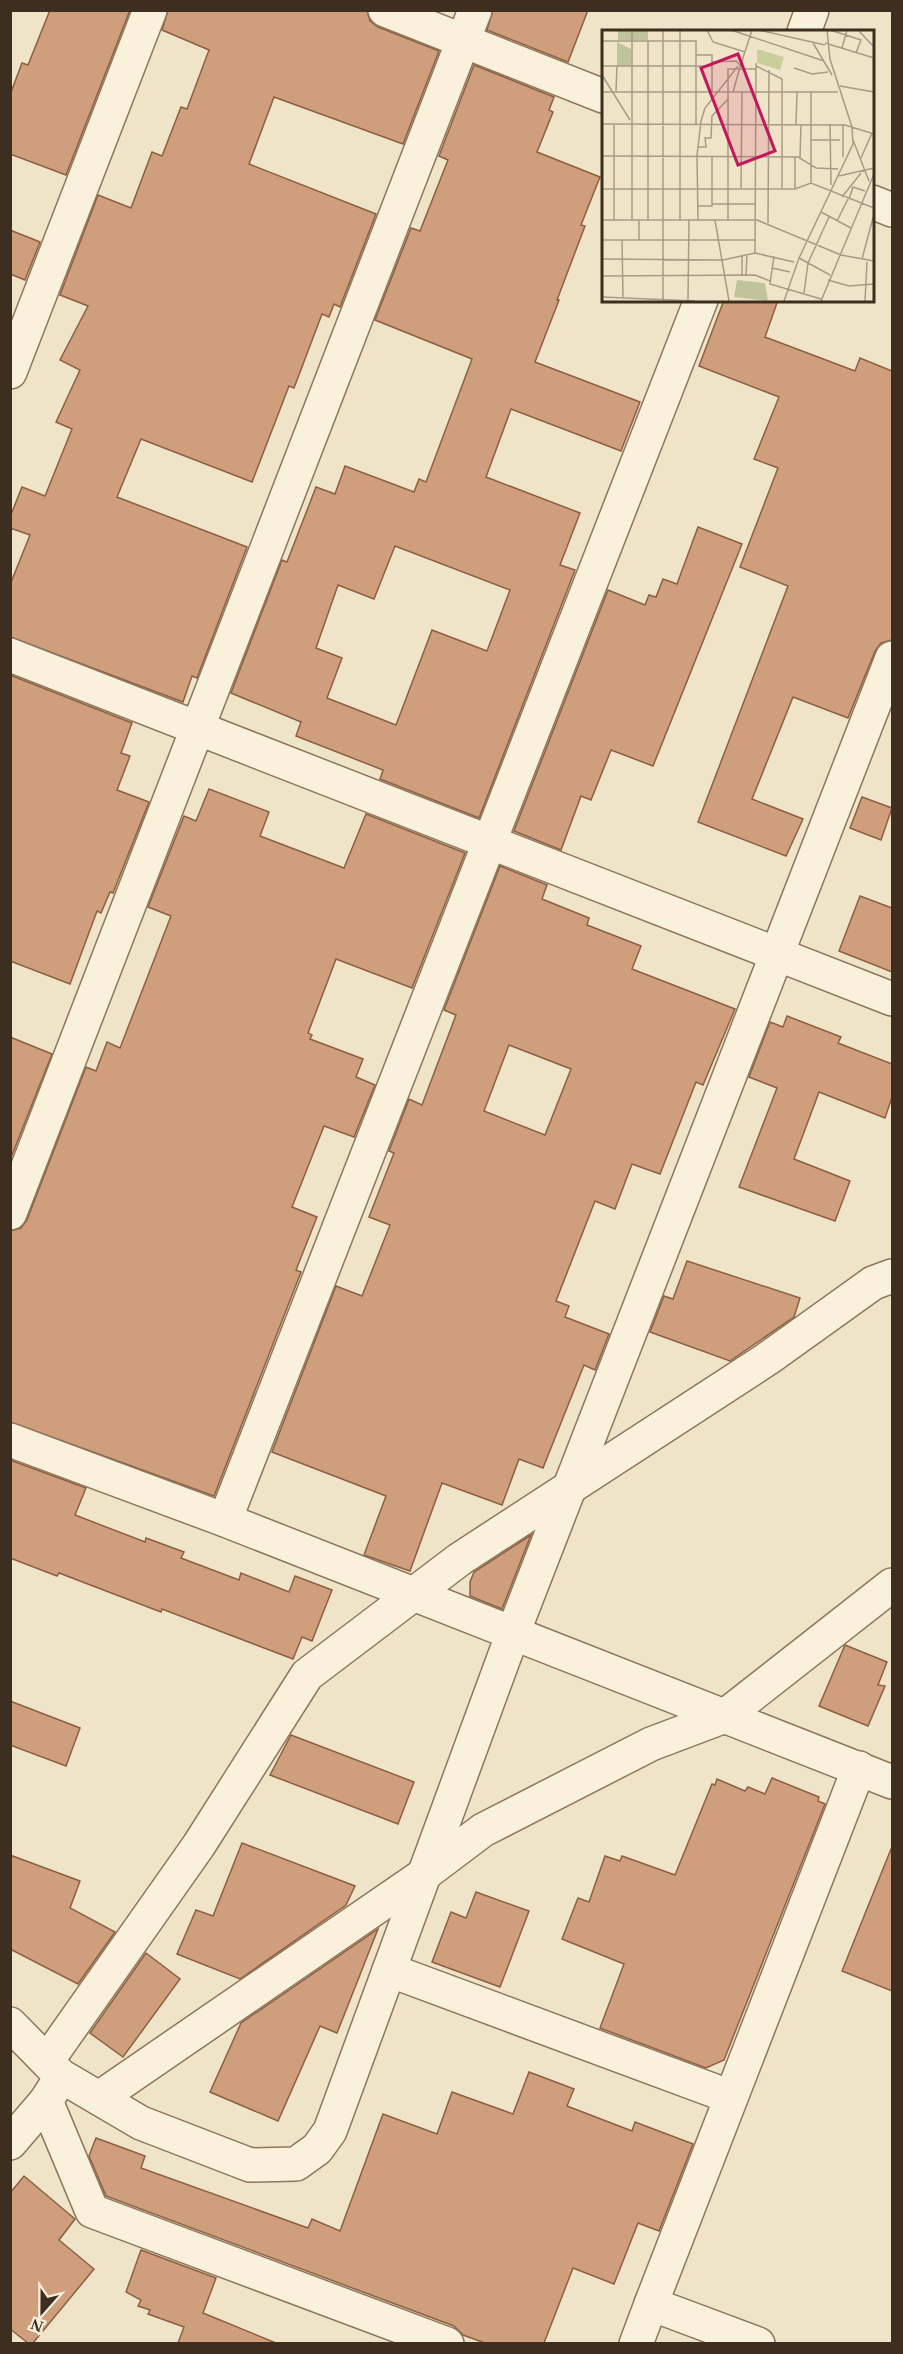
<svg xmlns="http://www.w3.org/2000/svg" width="903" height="2354" font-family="Georgia,serif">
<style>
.building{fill:#cf9f7d;stroke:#8d5f41;stroke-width:1.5;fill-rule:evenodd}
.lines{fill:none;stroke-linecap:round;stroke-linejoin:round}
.street-casing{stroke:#8d765c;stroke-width:36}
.street{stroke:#faf1dc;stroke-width:33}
.inset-road{fill:none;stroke:#a89b85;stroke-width:1.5}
.view{fill:#c2185b;fill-opacity:0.15;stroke:#c2185b;stroke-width:3}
.inset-edge{fill:none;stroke:#3d2e20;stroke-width:3}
</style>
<rect width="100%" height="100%" fill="#f0e4c8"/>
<g class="building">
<path d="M 50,10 L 130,10 L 66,175 L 10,154 L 10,95 L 22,63 L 28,65 Z"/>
<path d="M 168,10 L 367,10 L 370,21 L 378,27 L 439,51 L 403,144 L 274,97 L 249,164 L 376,214 L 340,307 L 334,304 L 329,317 L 322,314 L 294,388 L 289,386 L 252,482 L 141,439 L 117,497 L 247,547 L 197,678 L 192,676 L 183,702 L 10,637 L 10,585 L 30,535 L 10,528 L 10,517 L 22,487 L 45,496 L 72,429 L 56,422 L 80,370 L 60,360 L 88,306 L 60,295 L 98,195 L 131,208 L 152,152 L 162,156 L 181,107 L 187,109 L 209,50 L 162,30 Z"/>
<path d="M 493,10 L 588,10 L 568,62 L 487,30 Z"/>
<path d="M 474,65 L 554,97 L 549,110 L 553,112 L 537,152 L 600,177 L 581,225 L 585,226 L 557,300 L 559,300 L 535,362 L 640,402 L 621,451 L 511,409 L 486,477 L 580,513 L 560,565 L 575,570 L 479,818 L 380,779 L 383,770 L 296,736 L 301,722 L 231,693 L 282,560 L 287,562 L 316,487 L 335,494 L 345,466 L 414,492 L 419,479 L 426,482 L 472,359 L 375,320 L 411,228 L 420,231 L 448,160 L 439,156 ZM 395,546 L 510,590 L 487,651 L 432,630 L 396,725 L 327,698 L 342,658 L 316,648 L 338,585 L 374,599 Z"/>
<path d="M 10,230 L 40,242 L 25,280 L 10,274 Z"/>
<path d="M 724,300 L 778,300 L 765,337 L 855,371 L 860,358 L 892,371 L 892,640 L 881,643 L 875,651 L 848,718 L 793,697 L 752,799 L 803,819 L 786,856 L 698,822 L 788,586 L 740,567 L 778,468 L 754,459 L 779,397 L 699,366 Z"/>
<path d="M 698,527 L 742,544 L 653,766 L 611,750 L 591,800 L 581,796 L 561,850 L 514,831 L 608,590 L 645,605 L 649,595 L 656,597 L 663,579 L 677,584 Z"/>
<path d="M 10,675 L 132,723 L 121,753 L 130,756 L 117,790 L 149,802 L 113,893 L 110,892 L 101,913 L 97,911 L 70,984 L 10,961 Z"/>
<path d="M 209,789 L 269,812 L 260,836 L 344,868 L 366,814 L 465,853 L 412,988 L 336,959 L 308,1033 L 312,1035 L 310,1039 L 363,1059 L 356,1077 L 375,1085 L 354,1137 L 324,1126 L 292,1207 L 317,1217 L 296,1270 L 301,1272 L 214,1496 L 10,1422 L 10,1231 L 21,1228 L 27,1220 L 86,1067 L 96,1071 L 107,1042 L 120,1048 L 171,916 L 148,907 L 184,816 L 196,821 Z"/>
<path d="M 862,797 L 892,808 L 881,840 L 850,828 Z"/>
<path d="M 500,866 L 547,885 L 542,899 L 589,918 L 587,925 L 641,946 L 632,969 L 735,1009 L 703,1085 L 696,1082 L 660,1174 L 632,1164 L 615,1209 L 595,1201 L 556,1301 L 569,1306 L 565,1317 L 609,1334 L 595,1370 L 584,1365 L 543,1468 L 519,1459 L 502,1505 L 442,1483 L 410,1571 L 364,1555 L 386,1496 L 272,1452 L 336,1286 L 362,1296 L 390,1225 L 369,1217 L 394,1153 L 389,1151 L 409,1099 L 422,1105 L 456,1015 L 444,1010 ZM 509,1045 L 571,1069 L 545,1135 L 484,1111 Z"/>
<path d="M 860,896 L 892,908 L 892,972 L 839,951 Z"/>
<path d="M 787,1016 L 841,1037 L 838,1043 L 892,1064 L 892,1097 L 885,1118 L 819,1092 L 794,1159 L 850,1181 L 835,1221 L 739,1187 L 777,1088 L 749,1077 L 770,1022 L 783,1027 Z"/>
<path d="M 10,1037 L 52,1054 L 10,1160 Z"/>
<path d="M 687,1261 L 800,1298 L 794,1317 L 730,1361 L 650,1332 L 664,1296 L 673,1299 Z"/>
<path d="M 10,1460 L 86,1488 L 75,1515 L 145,1542 L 146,1538 L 184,1552 L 181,1558 L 239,1580 L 241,1573 L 289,1592 L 295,1576 L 332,1590 L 312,1641 L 302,1637 L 293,1659 L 162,1609 L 161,1612 L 59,1573 L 57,1576 L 10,1558 Z"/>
<path d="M 531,1535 L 502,1609 L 470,1596 L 470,1582 L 474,1572 Z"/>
<path d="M 845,1645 L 887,1662 L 878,1685 L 885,1686 L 868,1726 L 819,1706 Z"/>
<path d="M 10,1701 L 80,1728 L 66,1766 L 10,1745 Z"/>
<path d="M 291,1735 L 414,1782 L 398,1824 L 270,1775 Z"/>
<path d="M 772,1778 L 819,1797 L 818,1801 L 825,1804 L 724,2060 L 706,2068 L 600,2028 L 624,1964 L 562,1939 L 578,1898 L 589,1902 L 605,1856 L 620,1861 L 622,1856 L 675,1875 L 712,1784 L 715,1785 L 717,1779 L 745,1791 L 748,1787 L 765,1794 Z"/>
<path d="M 242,1843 L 355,1886 L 346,1905 L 240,1979 L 177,1954 L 196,1910 L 213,1916 Z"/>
<path d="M 891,1849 L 892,1849 L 892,1991 L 842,1971 Z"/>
<path d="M 10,1855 L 80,1881 L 70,1908 L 115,1932 L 78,1984 L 10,1949 Z"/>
<path d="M 476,1892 L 529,1911 L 500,1987 L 432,1962 L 451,1912 L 466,1918 Z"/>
<path d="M 378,1929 L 337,2033 L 320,2026 L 278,2121 L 210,2092 L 241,2023 Z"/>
<path d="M 146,1953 L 180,1979 L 123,2057 L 90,2033 Z"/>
<path d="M 529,2072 L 574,2089 L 567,2106 L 632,2131 L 635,2122 L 693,2144 L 659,2231 L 638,2223 L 614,2284 L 573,2268 L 544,2343 L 485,2343 L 463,2335 L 454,2326 L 106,2196 L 89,2156 L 96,2138 L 145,2156 L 141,2168 L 308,2228 L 312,2219 L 340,2231 L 383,2114 L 437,2134 L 452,2092 L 513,2114 Z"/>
<path d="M 24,2176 L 75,2219 L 59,2240 L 94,2269 L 33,2343 L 28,2343 L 10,2329 L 10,2193 Z"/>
<path d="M 141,2250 L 216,2278 L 203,2313 L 276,2343 L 178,2343 L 184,2327 L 148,2314 L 150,2310 L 138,2306 L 141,2300 L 126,2292 Z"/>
</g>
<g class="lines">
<defs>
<g id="street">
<path d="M 385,10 L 603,96"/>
<path d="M 804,32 L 812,10"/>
<path d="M 872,202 L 892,210"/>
<path d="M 10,372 L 150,10"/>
<path d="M 10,655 L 892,999"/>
<path d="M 10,1213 L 475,10"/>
<path d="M 10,1440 L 225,1520 L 892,1782"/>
<path d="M 225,1520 L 701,300"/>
<path d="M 389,1970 L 731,2097"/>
<path d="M 10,2024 L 61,2076 L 141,2123 L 250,2165 L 296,2164 L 317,2149 L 330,2131 L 513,1633 L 892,658"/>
<path d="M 47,2061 L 199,1845 L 307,1675 L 460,1559 L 767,1359 L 873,1283 L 892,1276"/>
<path d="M 99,2098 L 422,1876 L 483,1830 L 651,1744 L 725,1716 L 892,1585"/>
<path d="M 46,2101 L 92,2211 L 447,2344"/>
<path d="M 10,2143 L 46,2101 L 56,2085"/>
<path d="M 636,2344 L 651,2304"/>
<path d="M 758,2344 L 651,2304 L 859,1768"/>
</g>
</defs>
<use href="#street" class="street-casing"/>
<use href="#street" class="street"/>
</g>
<g transform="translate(602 30)">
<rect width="272" height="272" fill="#f0e4c8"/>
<path d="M 155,19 L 182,27 L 178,40 L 155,33 Z" fill="#c9cf9b"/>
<path d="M 16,0 L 46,0 L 46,10 L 16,10 ZM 15,12 L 29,19 L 29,36 L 15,36 ZM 135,250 L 163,253 L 166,271 L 132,267 Z" fill="#bfc49a"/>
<path class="inset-road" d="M 105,0 L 111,12 L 143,22M 129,0 L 222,31M 157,0 L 223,15M 228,0 L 259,10 L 254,23M 256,0 L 272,17M 0,11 L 94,11 L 94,94M 211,13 L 230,45M 223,13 L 272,28M 240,18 L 245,0M 94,25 L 110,25 L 110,32M 0,36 L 110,36 L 110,62M 110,36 L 110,32 L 134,31 L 138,35M 154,36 L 180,49 L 180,159M 138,37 L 150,0M 192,38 L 210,44 L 226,42M 0,45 L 28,90M 238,56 L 272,62M 0,62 L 236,62M 14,62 L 15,36M 131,62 L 138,37M 0,94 L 243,95 L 272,104M 194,94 L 195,62M 228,94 L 229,155M 241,94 L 241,127M 104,108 L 109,108 L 110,86 L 126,69M 209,110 L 238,110M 251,110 L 267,151M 96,117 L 104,117 L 103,107M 0,126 L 196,127 L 214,138 L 236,139M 193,127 L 193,159M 198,128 L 199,94M 259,128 L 270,103M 237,146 L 272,138M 209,153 L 209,62M 0,159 L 193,159 L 209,153 L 272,178M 139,159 L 140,62M 240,167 L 259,143M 247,169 L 251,157 L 263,161M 110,174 L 153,174M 95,176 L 110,176 L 110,126M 219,182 L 249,198M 0,190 L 155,190 L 239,225 L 272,231M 12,190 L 12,94M 30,190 L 30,0M 37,190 L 37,210M 46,190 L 46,11M 78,190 L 78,0M 96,190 L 95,126 L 99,91 L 103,78 L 136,36M 113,190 L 127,271M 126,190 L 126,39 L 154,39M 235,191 L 246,169M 166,193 L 167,40M 0,210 L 153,210M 20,210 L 21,267M 153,223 L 154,33M 172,226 L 168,254 L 219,269M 197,228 L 228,245M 0,229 L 121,230 L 153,223 L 192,232M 260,229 L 272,184M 170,238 L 188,242M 140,245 L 140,226M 144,245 L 145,224M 0,246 L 153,245 L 168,251M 226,250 L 247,256 L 272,254M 202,263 L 206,233 L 227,187M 0,267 L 93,271M 86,270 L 87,190M 61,271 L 61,0M 182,271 L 197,228 L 251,114 L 250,97 L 228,29 L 225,0M 219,271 L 272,144M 263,271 L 265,232"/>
<path class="view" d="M 136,24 L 173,121 L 136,135 L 99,38 Z"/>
<rect width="272" height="272" class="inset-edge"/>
</g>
<rect width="903" height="2354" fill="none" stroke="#3d2e20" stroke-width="24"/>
<g transform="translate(42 2312) rotate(201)" stroke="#f7eed8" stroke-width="4.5" paint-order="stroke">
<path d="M0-4.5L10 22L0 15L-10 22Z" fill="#3d2e20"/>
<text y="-9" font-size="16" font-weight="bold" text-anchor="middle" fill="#3d2e20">N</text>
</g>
</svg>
